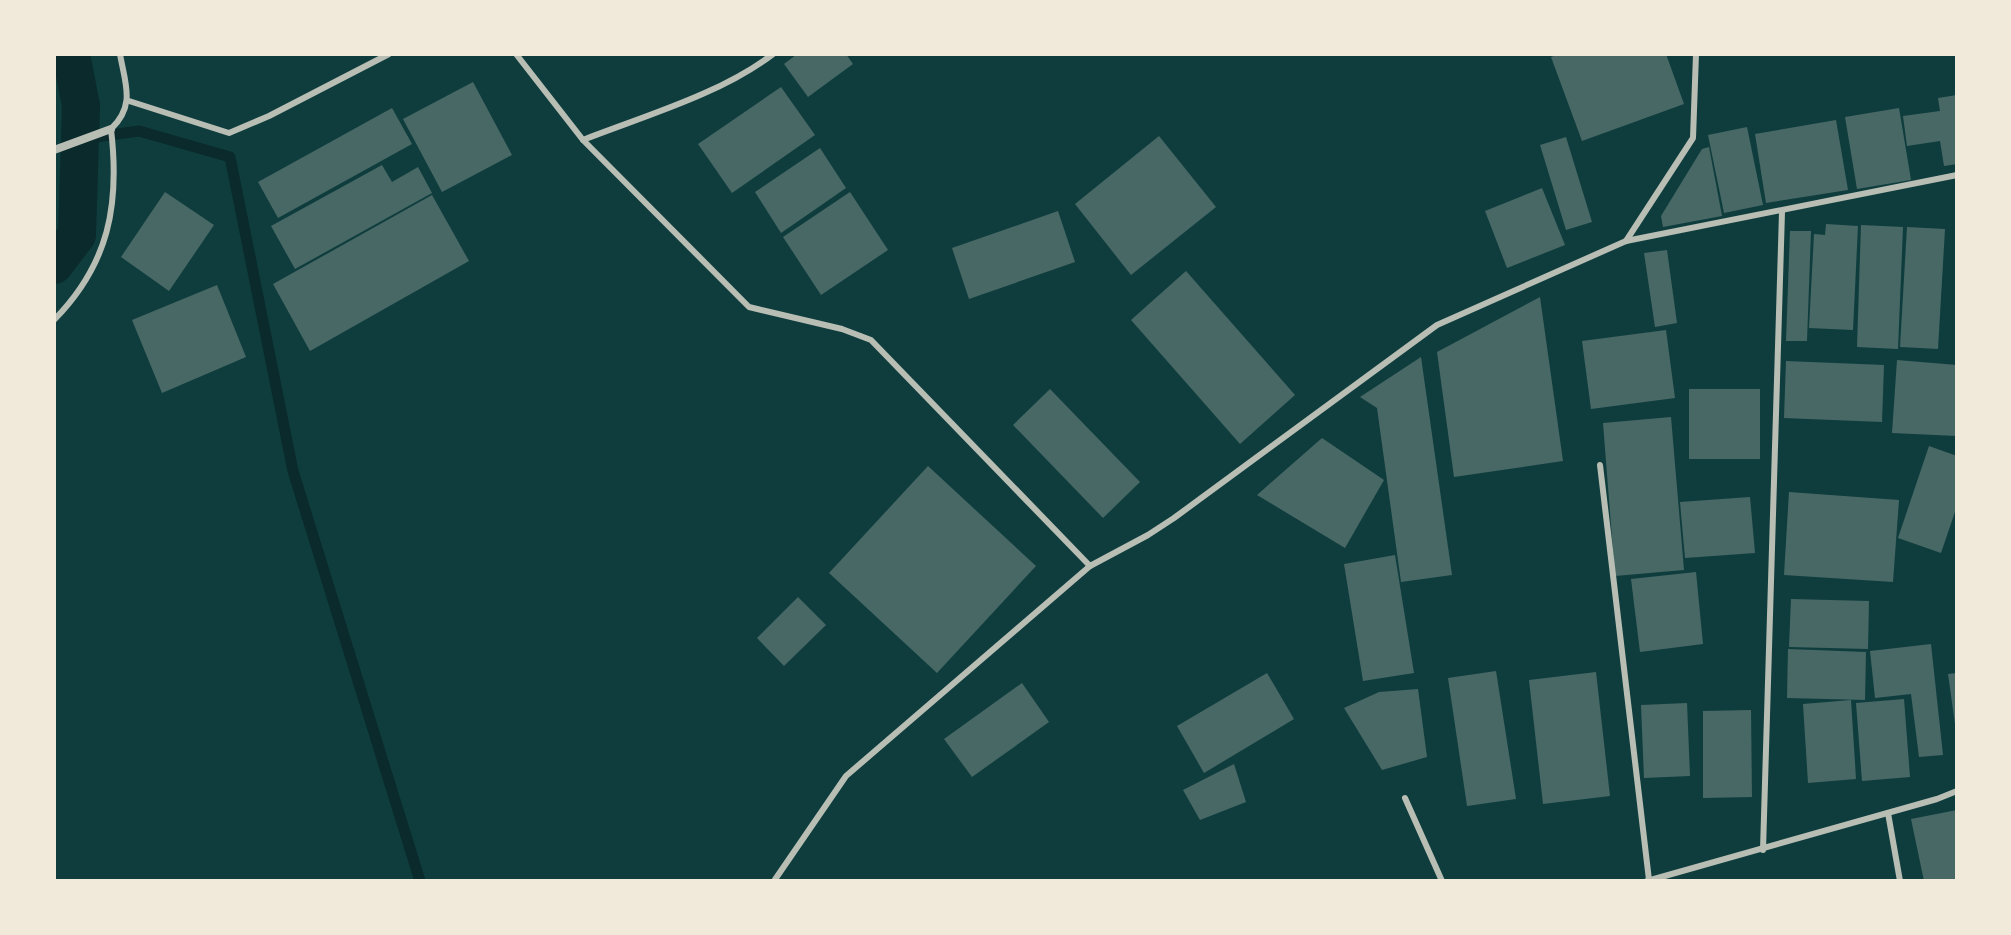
<svg xmlns="http://www.w3.org/2000/svg" width="2011" height="935" font-family="Quicksand,sans-serif">
<style>
.lines{fill:none;stroke-linecap:round;stroke-linejoin:round}
.stream{stroke:#0a2a2b;stroke-width:11}
.canal{stroke:#0a2a2b;stroke-width:38}
.building{fill:#486865}
.service{stroke:#b8beb3;stroke-width:6}
.minor{stroke:#b8beb3;stroke-width:8}
</style>
<rect width="100%" height="100%" fill="#0f3d3e"/>
<g class="lines">
<path class="stream" d="M 88,138 L 139,131 L 230,157 L 293,471 L 420,881"/>
<path class="canal" d="M 54,265 L 77,235 L 81,106 L 71,54"/>
</g>
<g class="building">
<path d="M 797,54 L 846,54 L 853,64 L 808,97 L 784,64 Z"/>
<path d="M 1559,54 L 1666,54 L 1684,104 L 1582,141 L 1551,57 Z"/>
<path d="M 473,82 L 512,155 L 442,192 L 403,119 Z"/>
<path d="M 781,87 L 815,135 L 732,193 L 698,144 Z"/>
<path d="M 1957,95 L 1957,164 L 1944,166 L 1940,141 L 1907,146 L 1903,116 L 1940,111 L 1938,98 Z"/>
<path d="M 392,108 L 412,144 L 278,218 L 258,182 Z"/>
<path d="M 1899,108 L 1911,180 L 1857,189 L 1845,117 Z"/>
<path d="M 1836,120 L 1848,190 L 1766,203 L 1755,134 Z"/>
<path d="M 1747,127 L 1763,205 L 1724,213 L 1708,135 Z"/>
<path d="M 1159,136 L 1216,207 L 1131,275 L 1075,204 Z"/>
<path d="M 1566,137 L 1592,222 L 1566,230 L 1540,145 Z"/>
<path d="M 1709,147 L 1722,216 L 1663,227 L 1661,216 L 1702,149 Z"/>
<path d="M 820,148 L 846,188 L 781,233 L 755,192 Z"/>
<path d="M 382,165 L 392,182 L 418,167 L 432,193 L 295,269 L 271,226 Z"/>
<path d="M 1542,188 L 1565,245 L 1507,268 L 1485,211 Z"/>
<path d="M 165,192 L 214,225 L 169,291 L 121,257 Z"/>
<path d="M 850,192 L 888,250 L 821,295 L 783,237 Z"/>
<path d="M 432,195 L 469,261 L 310,351 L 273,284 Z"/>
<path d="M 1058,211 L 1075,262 L 969,299 L 952,248 Z"/>
<path d="M 1826,224 L 1858,226 L 1853,330 L 1809,328 L 1814,234 L 1825,235 Z"/>
<path d="M 1861,225 L 1903,227 L 1898,349 L 1857,347 Z"/>
<path d="M 1907,227 L 1945,229 L 1938,349 L 1900,347 Z"/>
<path d="M 1790,231 L 1811,231 L 1807,341 L 1786,341 Z"/>
<path d="M 1667,250 L 1677,323 L 1655,327 L 1644,253 Z"/>
<path d="M 1186,271 L 1295,395 L 1240,444 L 1131,320 Z"/>
<path d="M 217,285 L 246,357 L 162,393 L 132,320 Z"/>
<path d="M 1540,297 L 1563,461 L 1454,477 L 1437,352 Z"/>
<path d="M 1666,330 L 1675,398 L 1591,409 L 1582,341 Z"/>
<path d="M 1421,357 L 1452,575 L 1401,582 L 1377,408 L 1360,397 Z"/>
<path d="M 1897,360 L 1957,365 L 1957,436 L 1892,433 Z"/>
<path d="M 1786,361 L 1884,365 L 1882,422 L 1784,418 Z"/>
<path d="M 1050,389 L 1140,482 L 1103,518 L 1013,425 Z"/>
<rect x="1689" y="389" width="71" height="70"/>
<path d="M 1671,417 L 1684,570 L 1615,576 L 1603,423 Z"/>
<path d="M 1322,438 L 1384,480 L 1345,548 L 1257,495 Z"/>
<path d="M 1929,446 L 1957,456 L 1957,506 L 1941,553 L 1898,538 Z"/>
<path d="M 928,466 L 1036,566 L 937,673 L 829,573 Z"/>
<path d="M 1789,492 L 1899,500 L 1893,582 L 1784,575 Z"/>
<path d="M 1750,497 L 1755,553 L 1685,558 L 1680,502 Z"/>
<path d="M 1395,555 L 1414,673 L 1363,681 L 1344,564 Z"/>
<path d="M 1696,572 L 1703,644 L 1640,652 L 1631,579 Z"/>
<path d="M 798,597 L 826,625 L 784,666 L 757,638 Z"/>
<path d="M 1791,599 L 1869,601 L 1868,649 L 1789,647 Z"/>
<path d="M 1931,644 L 1943,755 L 1919,757 L 1911,694 L 1875,698 L 1870,651 Z"/>
<path d="M 1788,649 L 1866,652 L 1865,700 L 1787,698 Z"/>
<path d="M 1496,671 L 1516,799 L 1467,806 L 1448,678 Z"/>
<path d="M 1596,672 L 1610,796 L 1543,804 L 1529,680 Z"/>
<path d="M 1267,673 L 1294,719 L 1204,773 L 1177,726 Z"/>
<path d="M 1957,673 L 1957,724 L 1955,724 L 1948,674 Z"/>
<path d="M 1022,683 L 1049,722 L 972,777 L 944,739 Z"/>
<path d="M 1418,689 L 1427,757 L 1382,770 L 1344,708 L 1379,692 Z"/>
<path d="M 1904,699 L 1910,777 L 1862,781 L 1856,703 Z"/>
<path d="M 1851,700 L 1856,779 L 1808,783 L 1803,704 Z"/>
<path d="M 1687,703 L 1690,776 L 1644,778 L 1641,705 Z"/>
<path d="M 1751,710 L 1752,797 L 1703,798 L 1703,711 Z"/>
<path d="M 1234,764 L 1246,802 L 1200,820 L 1183,790 Z"/>
<path d="M 1957,810 L 1957,881 L 1924,881 L 1911,819 Z"/>
</g>
<g class="lines">
<g class="service">
<path d="M 516,54 L 583,140 L 749,307 L 842,329 L 871,340 L 1090,566 L 1148,535 L 1174,518 L 1437,325 L 1626,241 L 1957,175"/>
<path d="M 129,101 L 229,133 L 269,116 L 389,54"/>
<path d="M 583,140 C 644,116 721,94 773,54"/>
<path d="M 1626,241 L 1693,138 L 1696,54"/>
<path d="M 54,320 C 109,264 120,205 111,129 C 136,105 125,84 120,54"/>
<path d="M 1600,465 L 1649,880"/>
<path d="M 1405,798 L 1442,881"/>
<path d="M 1888,813 L 1900,881"/>
<path d="M 1763,850 L 1782,212"/>
<path d="M 774,881 L 846,776 L 1090,566"/>
<path d="M 1647,881 L 1937,799 L 1957,791"/>
</g>
<path class="minor" d="M 54,150 L 111,129"/>
</g>
<rect width="2011" height="935" fill="none" stroke="#f1e9da" stroke-width="112"/>
</svg>
